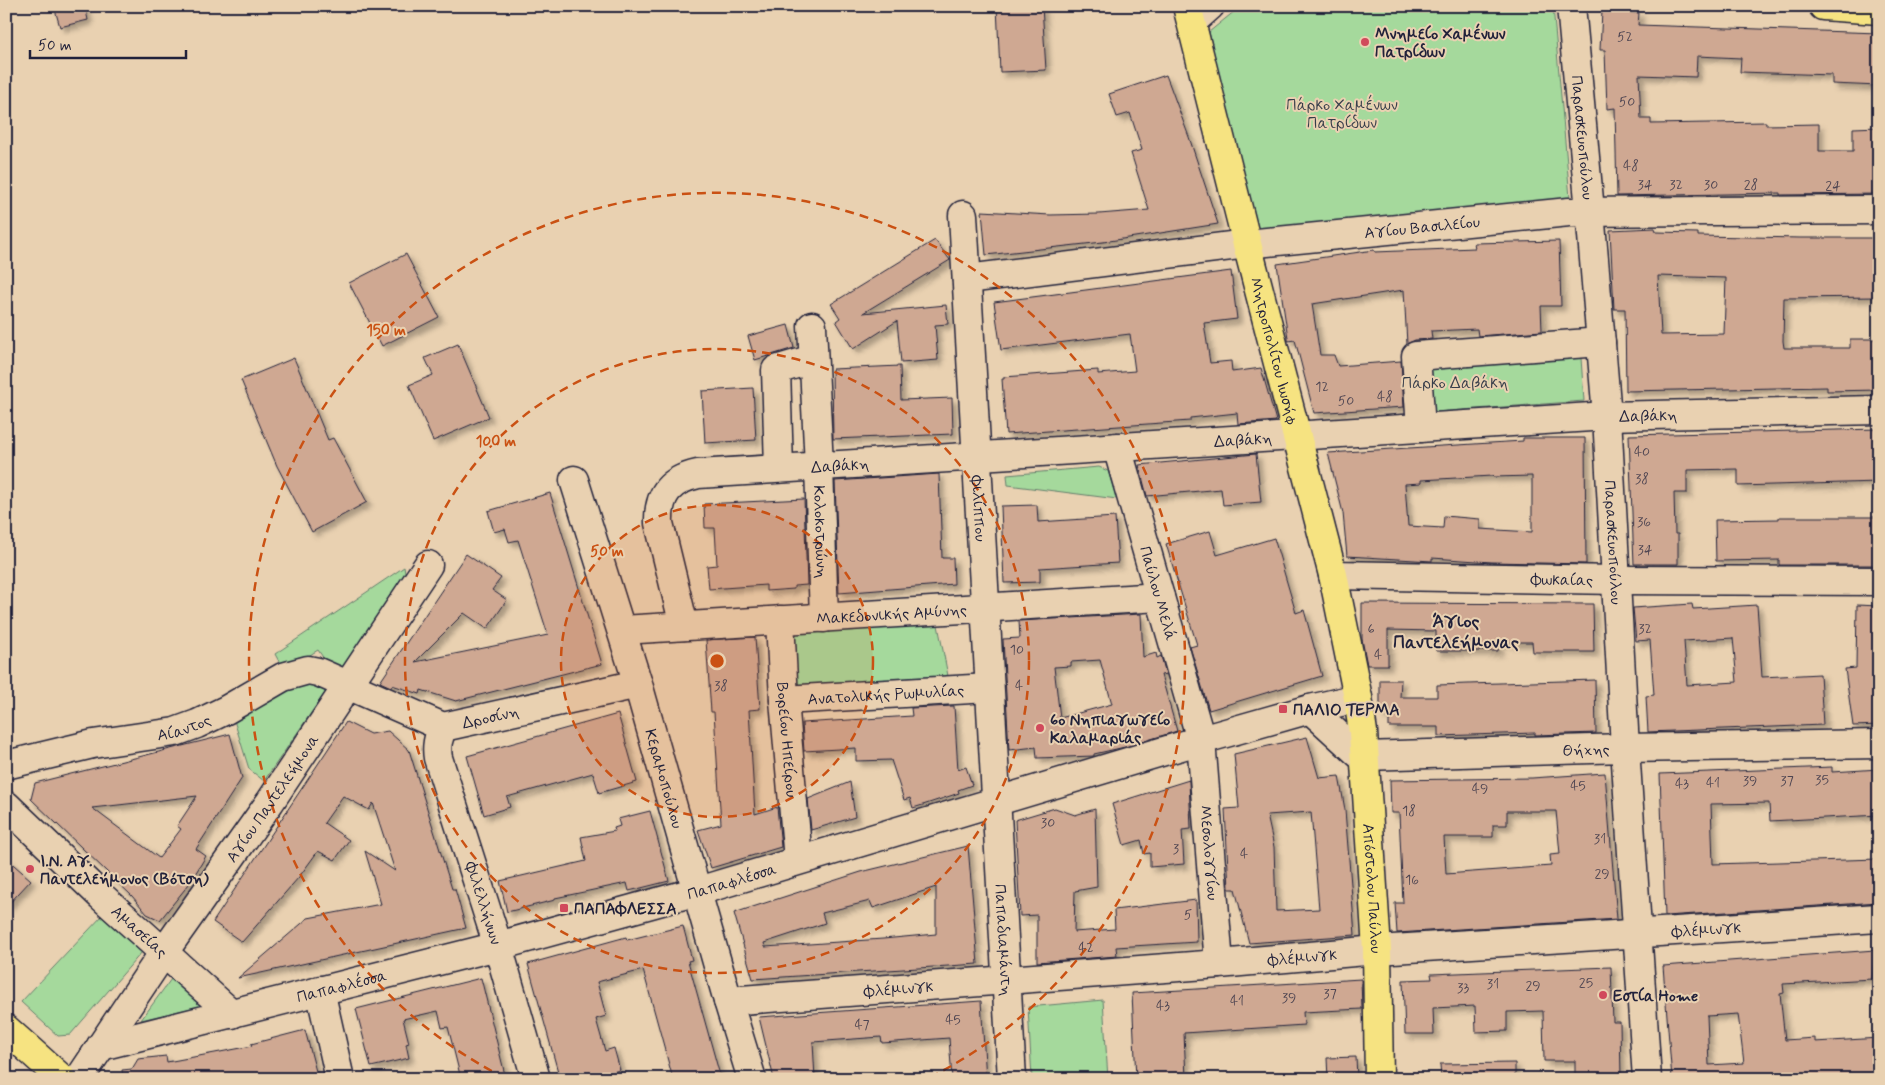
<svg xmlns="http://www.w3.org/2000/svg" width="1885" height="1085" font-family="Mynerve,sans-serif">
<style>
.green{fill:#a5d99c;stroke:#647e6c}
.building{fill:#cfa892;stroke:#22223b;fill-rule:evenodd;filter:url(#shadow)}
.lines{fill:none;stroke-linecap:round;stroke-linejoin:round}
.minor-casing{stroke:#22223b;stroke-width:31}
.major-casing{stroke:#22223b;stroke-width:31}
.minor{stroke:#e9d1b1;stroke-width:28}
.major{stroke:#f6e381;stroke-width:28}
.ring{fill:none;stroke:#ca5113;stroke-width:2.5;stroke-dasharray:9 6}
.poi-dot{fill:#d1495b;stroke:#e9d1b1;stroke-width:2}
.labels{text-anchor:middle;stroke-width:4;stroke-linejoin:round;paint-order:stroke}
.number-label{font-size:14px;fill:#4d4451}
.poi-label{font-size:16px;font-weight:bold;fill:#22223b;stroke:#e9d1b1;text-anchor:start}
.park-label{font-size:16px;fill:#363d4a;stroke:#e9d1b1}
.street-label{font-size:16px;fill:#22223b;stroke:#e9d1b1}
.neighbourhood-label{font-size:18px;font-weight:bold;fill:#22223b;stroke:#e9d1b1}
.centre{fill:#ca5113;stroke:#e9d1b1;stroke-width:2.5}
.ring-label{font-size:15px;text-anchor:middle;font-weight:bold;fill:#ca5113;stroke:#e9d1b1;stroke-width:4;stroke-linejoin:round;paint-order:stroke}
</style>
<defs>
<filter id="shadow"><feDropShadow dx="4.5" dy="4.5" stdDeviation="2.5" flood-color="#0004"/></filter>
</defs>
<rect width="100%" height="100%" fill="#e9d1b1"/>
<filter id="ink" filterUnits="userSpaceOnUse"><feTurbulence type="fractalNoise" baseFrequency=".02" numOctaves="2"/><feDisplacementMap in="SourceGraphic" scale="10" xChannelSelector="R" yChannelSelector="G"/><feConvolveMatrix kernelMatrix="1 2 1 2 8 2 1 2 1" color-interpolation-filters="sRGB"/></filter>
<g filter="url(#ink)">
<g class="green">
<path d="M 1241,6 L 1553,6 L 1570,198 L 1255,231 L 1209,32 Z"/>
<path d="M 1580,344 L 1584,401 L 1421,413 L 1416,356 Z"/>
<path d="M 1099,467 L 1108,471 L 1117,499 L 1008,485 L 1007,475 Z"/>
<path d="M 404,567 L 406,577 L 340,672 L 329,666 L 318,650 L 284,671 L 275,654 Z"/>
<path d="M 938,625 L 950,686 L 792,695 L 790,633 Z"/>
<path d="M 301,679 L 329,687 L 264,781 L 249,769 L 233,717 Z"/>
<path d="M 103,915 L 142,952 L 70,1035 L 58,1036 L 21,1002 Z"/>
<path d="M 174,975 L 205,1005 L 141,1020 Z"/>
<path d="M 1103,1000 L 1108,1079 L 1032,1079 L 1028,1007 Z"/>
</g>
<g class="building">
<path d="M 54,6 L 85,6 L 88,20 L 60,27 Z"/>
<path d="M 997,6 L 1042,6 L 1046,70 L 1000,72 Z"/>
<path d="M 1602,11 L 1639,13 L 1638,25 L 1879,33 L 1879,86 L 1832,84 L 1832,75 L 1740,72 L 1741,58 L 1697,56 L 1696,77 L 1639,75 L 1641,119 L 1651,119 L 1651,124 L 1766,122 L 1766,125 L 1819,124 L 1819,151 L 1853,151 L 1853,128 L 1879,127 L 1879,194 L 1780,195 L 1780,193 L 1617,196 L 1615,108 L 1607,109 L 1605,50 L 1600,50 Z"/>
<path d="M 1166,75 L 1189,137 L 1218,224 L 1103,242 L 986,255 L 982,211 L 1050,215 L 1099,214 L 1149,210 L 1131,153 L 1142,150 L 1130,113 L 1117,117 L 1109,94 Z"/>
<path d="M 1655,228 L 1656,232 L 1698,233 L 1698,236 L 1801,238 L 1879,238 L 1879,297 L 1784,298 L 1783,341 L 1784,348 L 1850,348 L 1850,339 L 1879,339 L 1879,390 L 1827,391 L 1827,387 L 1626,391 L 1625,309 L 1614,309 L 1610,230 ZM 1658,276 L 1726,278 L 1724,334 L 1661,335 Z"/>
<path d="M 935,240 L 950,260 L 863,313 L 946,305 L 948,324 L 935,325 L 938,360 L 901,363 L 897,321 L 853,349 L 836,321 L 840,318 L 831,304 Z"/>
<path d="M 1559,241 L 1561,306 L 1541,306 L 1542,331 L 1478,336 L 1477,329 L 1431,331 L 1432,339 L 1415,340 L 1407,344 L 1404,290 L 1312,304 L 1320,355 L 1334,355 L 1338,366 L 1401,361 L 1404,407 L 1314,413 L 1295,340 L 1288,341 L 1288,338 L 1277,264 L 1374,250 L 1375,252 L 1475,248 L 1474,243 Z"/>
<path d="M 406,254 L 439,317 L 382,346 L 349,283 Z"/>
<path d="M 1231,271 L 1237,319 L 1204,323 L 1210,363 L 1231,361 L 1232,372 L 1261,368 L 1276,421 L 1238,424 L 1237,413 L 1190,418 L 1190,421 L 1006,434 L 1002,379 L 1004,379 L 1004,377 L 1098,370 L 1098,374 L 1135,371 L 1130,334 L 1001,350 L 994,302 Z"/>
<path d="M 788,325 L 794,348 L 755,360 L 748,336 Z"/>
<path d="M 458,344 L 489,417 L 433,441 L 409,385 L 433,375 L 425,358 Z"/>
<path d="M 294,358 L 328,440 L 333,438 L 367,502 L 312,532 L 277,466 L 241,380 Z"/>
<path d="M 900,366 L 901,400 L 952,398 L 953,434 L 833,439 L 832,369 Z"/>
<path d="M 753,388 L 756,440 L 705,443 L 702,391 Z"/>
<path d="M 1879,429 L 1879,482 L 1738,486 L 1738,469 L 1687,470 L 1687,493 L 1674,493 L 1675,534 L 1678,534 L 1678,564 L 1634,564 L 1629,435 Z"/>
<path d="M 1523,438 L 1585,438 L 1586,564 L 1492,562 L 1432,558 L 1432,561 L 1347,556 L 1343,513 L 1328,453 L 1523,441 ZM 1492,476 L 1493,477 L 1532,476 L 1532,532 L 1480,529 L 1480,519 L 1444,516 L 1443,528 L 1408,526 L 1405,484 L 1421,483 L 1421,480 Z"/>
<path d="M 1256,454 L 1261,502 L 1223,505 L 1221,489 L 1147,496 L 1139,465 Z"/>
<path d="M 939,474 L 942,558 L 953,558 L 954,584 L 839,593 L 835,481 Z"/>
<path d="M 550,493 L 602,664 L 456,701 L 421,690 L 420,694 L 392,685 L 391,687 L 380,682 L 466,554 L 501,578 L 492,590 L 507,600 L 487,629 L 464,613 L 415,662 L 548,635 L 518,540 L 509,542 L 505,529 L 494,532 L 488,511 Z"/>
<path d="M 804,499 L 807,585 L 794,586 L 794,589 L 766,591 L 766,585 L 709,589 L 707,566 L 717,565 L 715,528 L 705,528 L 704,504 Z"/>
<path d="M 1037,505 L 1038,522 L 1115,517 L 1118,563 L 1040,568 L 1040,582 L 1004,583 L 1001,506 Z"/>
<path d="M 1779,517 L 1879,517 L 1879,565 L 1779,565 L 1779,560 L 1716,561 L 1715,520 L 1779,519 Z"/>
<path d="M 1210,531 L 1217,555 L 1274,538 L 1296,613 L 1304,610 L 1322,676 L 1209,710 L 1190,647 L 1197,645 L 1166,544 Z"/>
<path d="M 1362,603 L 1593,604 L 1594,652 L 1533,652 L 1532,642 L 1498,642 L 1498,651 L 1436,651 L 1436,631 L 1388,630 L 1388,665 L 1367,665 L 1362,639 Z"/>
<path d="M 1692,604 L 1693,609 L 1757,605 L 1762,677 L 1820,674 L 1823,725 L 1648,732 L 1646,696 L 1654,695 L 1650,640 L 1636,641 L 1633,608 ZM 1733,638 L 1737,682 L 1687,685 L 1684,641 Z"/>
<path d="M 1857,605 L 1879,606 L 1879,725 L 1853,726 L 1845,669 L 1856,668 Z"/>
<path d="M 1141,614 L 1143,657 L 1156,653 L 1157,658 L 1161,656 L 1166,674 L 1161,675 L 1177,731 L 1125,747 L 1094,754 L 1094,756 L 1037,758 L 1036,747 L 1009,750 L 1003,639 L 1020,638 L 1019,621 ZM 1100,660 L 1112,704 L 1060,718 L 1054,667 L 1071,666 L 1071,662 Z"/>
<path d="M 755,637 L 760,709 L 749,710 L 755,814 L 777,807 L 781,847 L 711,868 L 698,830 L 721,824 L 714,712 L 711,712 L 706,640 Z"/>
<path d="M 1380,680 L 1401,680 L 1400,697 L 1437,697 L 1437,685 L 1595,680 L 1596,733 L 1535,735 L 1535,733 L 1438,736 L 1438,727 L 1389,727 L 1389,714 L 1380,714 Z"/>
<path d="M 954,706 L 958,770 L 966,767 L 972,785 L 958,790 L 959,793 L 926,804 L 913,808 L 910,798 L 904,800 L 891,760 L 856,761 L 856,748 L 804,751 L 802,723 L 912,716 L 911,708 Z"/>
<path d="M 618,714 L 637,782 L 599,793 L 593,773 L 507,797 L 510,807 L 484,815 L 467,756 Z"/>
<path d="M 346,722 L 370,734 L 388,731 L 409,750 L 452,889 L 455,889 L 466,928 L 238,978 L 308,918 L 381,904 L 365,851 L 395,871 L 373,803 L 369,810 L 343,796 L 324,823 L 349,840 L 335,860 L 318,851 L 299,877 L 242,942 L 213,922 Z"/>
<path d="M 230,734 L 242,778 L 196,849 L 206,856 L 189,884 L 160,920 L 147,914 L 132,896 L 31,799 L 35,783 ZM 197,796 L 177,826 L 181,829 L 159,858 L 92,808 Z"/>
<path d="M 1307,737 L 1319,778 L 1339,776 L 1345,810 L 1355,935 L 1249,943 L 1235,889 L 1229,889 L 1225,809 L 1239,808 L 1234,754 ZM 1311,812 L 1319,909 L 1276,911 L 1274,847 L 1267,815 Z"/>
<path d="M 1832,767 L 1832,772 L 1879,769 L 1879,815 L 1770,821 L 1769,803 L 1711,804 L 1713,864 L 1879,859 L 1879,902 L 1665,916 L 1660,774 Z"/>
<path d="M 1605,773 L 1617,919 L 1397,933 L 1395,903 L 1403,903 L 1399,813 L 1391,813 L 1390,780 L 1532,778 ZM 1507,811 L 1556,811 L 1560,854 L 1550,855 L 1551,866 L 1446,874 L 1444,837 L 1493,837 L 1493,825 L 1507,825 Z"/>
<path d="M 1189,780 L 1191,829 L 1182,830 L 1184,864 L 1150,867 L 1150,853 L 1144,854 L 1141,840 L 1124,845 L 1112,804 Z"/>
<path d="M 850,782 L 855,817 L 811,830 L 808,799 Z"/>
<path d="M 1055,808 L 1075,815 L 1095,809 L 1097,887 L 1075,891 L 1074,932 L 1115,929 L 1114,910 L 1196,900 L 1197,942 L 1116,947 L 1117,956 L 1037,962 L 1037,915 L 1020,916 L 1015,820 Z"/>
<path d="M 650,811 L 669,881 L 629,891 L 627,883 L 555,898 L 555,900 L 507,912 L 500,881 L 586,861 L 581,837 L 615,831 L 614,828 L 620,826 L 618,819 Z"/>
<path d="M 968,846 L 978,964 L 753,979 L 734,913 L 861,872 ZM 936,887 L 936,934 L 883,939 L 765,947 L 764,943 L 825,923 L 822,913 L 870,901 L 873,908 Z"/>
<path d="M 6,858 L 31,880 L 6,907 Z"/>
<path d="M 683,926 L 692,960 L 688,961 L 721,1079 L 673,1079 L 643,970 L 597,982 L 606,1016 L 596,1019 L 605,1051 L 614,1048 L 620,1070 L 587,1079 L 560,1079 L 528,964 L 626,937 L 627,940 Z"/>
<path d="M 1875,950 L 1872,979 L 1783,984 L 1784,993 L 1780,994 L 1785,1040 L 1815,1038 L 1815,1042 L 1879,1038 L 1879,1079 L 1672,1079 L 1663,966 ZM 1738,1014 L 1744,1063 L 1709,1065 L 1707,1016 Z"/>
<path d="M 1611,967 L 1613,1022 L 1620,1022 L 1621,1079 L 1575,1079 L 1575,1061 L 1544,1061 L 1543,1011 L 1507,1012 L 1507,1031 L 1476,1032 L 1475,1006 L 1433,1008 L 1434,1034 L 1405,1034 L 1403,980 L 1432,979 L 1431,974 Z"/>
<path d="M 481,978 L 506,1079 L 461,1079 L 448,1027 L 442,1028 L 438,1011 L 403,1019 L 409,1043 L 406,1044 L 409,1058 L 371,1067 L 356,1009 Z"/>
<path d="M 1361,979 L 1362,1009 L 1303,1012 L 1304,1025 L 1184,1033 L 1186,1079 L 1136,1079 L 1132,993 Z"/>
<path d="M 981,1001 L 986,1079 L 952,1079 L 949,1038 L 882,1043 L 881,1037 L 813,1042 L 815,1079 L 774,1079 L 759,1017 Z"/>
<path d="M 305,1030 L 318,1079 L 123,1079 L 122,1070 L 132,1069 L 138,1059 L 166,1056 L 167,1062 L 252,1046 L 251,1044 Z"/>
<path d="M 1356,1057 L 1357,1079 L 1328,1079 L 1327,1058 Z"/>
<path d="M 1515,1063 L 1515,1079 L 1441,1079 L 1440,1064 Z"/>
</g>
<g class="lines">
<defs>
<g id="minor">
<path id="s1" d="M 1571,6 L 1590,211 L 1607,416 L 1625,748 L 1647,1079"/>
<path d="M 1192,22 L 1210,6"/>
<path id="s2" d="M 963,215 L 1012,1079"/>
<path id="s3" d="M 967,279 L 1247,244 L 1569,212 L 1879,210"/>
<path id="s4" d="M 812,326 L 819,466 L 824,618"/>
<path d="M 1421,428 L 1416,356 L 1601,342"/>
<path id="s5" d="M 1117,447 L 1201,740 L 1219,964"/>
<path d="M 779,468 L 776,370 L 813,359"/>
<path id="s6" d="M 574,480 L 638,684 L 728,1001 L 752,1079"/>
<path id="s7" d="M 1333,575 L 1617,580 L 1879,581"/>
<path id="s8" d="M 780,620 L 784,700 L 798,860"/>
<path id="s9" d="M 684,626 L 659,523 C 658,494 670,480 698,474 L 1607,416 L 1879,410"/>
<path id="s10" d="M 622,630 L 1160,597"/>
<path id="s11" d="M 784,700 L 989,688"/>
<path id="s12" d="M 1310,709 L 1359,754 L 1365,756 L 1625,748 L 1879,744"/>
<path id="s13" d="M 443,727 C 438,738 436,746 438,758 L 498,946 L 536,1079"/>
<path id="s14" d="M 6,765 L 93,744 L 175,732 L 197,724 L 226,710 L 283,677 L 308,670 L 318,672 L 443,727 L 638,684"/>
<path id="s15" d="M 6,805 L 101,896 L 232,1014"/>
<path d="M 320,990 L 340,1079"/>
<path id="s16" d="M 728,1001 L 1219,964 L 1377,950 L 1879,918"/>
<path id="s17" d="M 101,1046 L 498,946 L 698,891 L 1201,740 L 1310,709 L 1358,698"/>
<path id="s18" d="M 79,1079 L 164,952 L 270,802 L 428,565"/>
</g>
<g id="major">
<path id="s19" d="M 1187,6 L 1247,244 L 1333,575 L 1358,698 L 1363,732 L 1377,950 L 1379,1079"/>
<path d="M 1823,6 L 1879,10"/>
<path d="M 6,1029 L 62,1079"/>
</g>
</defs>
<use href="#minor" class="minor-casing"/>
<use href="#major" class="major-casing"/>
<use href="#minor" class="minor"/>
<use href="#major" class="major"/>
</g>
</g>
<circle cx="717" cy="661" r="156" fill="#ca5113" fill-opacity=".12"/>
<g class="ring">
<circle cx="717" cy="661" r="156"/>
<circle cx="717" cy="661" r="312"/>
<path d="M505 1078A468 468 0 1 1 929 1078"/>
</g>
<g class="poi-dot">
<circle cx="1365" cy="42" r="5"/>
<rect x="1278" y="704" width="10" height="10" rx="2.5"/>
<circle cx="1040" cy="728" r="5"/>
<circle cx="30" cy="869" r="5"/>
<rect x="559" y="903" width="10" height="10" rx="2.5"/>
<circle cx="1603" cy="995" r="5"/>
</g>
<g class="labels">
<g class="number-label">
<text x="1625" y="41">52</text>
<text x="1627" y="106">50</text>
<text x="1631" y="170">48</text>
<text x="1645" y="189">34</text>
<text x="1676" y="189">32</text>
<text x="1711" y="189">30</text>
<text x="1751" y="189">28</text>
<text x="1833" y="190">24</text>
<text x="1322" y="391">12</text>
<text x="1385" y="401">48</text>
<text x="1346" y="405">50</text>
<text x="1642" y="456">40</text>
<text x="1642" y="483">38</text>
<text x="1644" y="526">36</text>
<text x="1645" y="554">34</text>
<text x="1371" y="633">6</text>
<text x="1645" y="633">32</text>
<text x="1017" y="654">10</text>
<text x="1378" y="659">4</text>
<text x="721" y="690">38</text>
<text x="1019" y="690">4</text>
<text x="1822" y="784">35</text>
<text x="1750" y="785">39</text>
<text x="1787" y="785">37</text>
<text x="1713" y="787">41</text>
<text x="1682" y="788">43</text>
<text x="1578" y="790">45</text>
<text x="1480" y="793">49</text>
<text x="1409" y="815">18</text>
<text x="1048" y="827">30</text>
<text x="1600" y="843">31</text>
<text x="1176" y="853">3</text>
<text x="1244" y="858">4</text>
<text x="1602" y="878">29</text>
<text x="1412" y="884">16</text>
<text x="1188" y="919">5</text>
<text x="1086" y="952">42</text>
<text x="1586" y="987">25</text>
<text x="1493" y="988">31</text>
<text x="1533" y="990">29</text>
<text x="1463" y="992">33</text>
<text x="1330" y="998">37</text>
<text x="1289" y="1002">39</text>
<text x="1237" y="1005">41</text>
<text x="1163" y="1010">43</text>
<text x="953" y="1024">45</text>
<text x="862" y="1029">47</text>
</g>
<g class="poi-label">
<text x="1375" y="39">Μνημείο Χαμένων<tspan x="1375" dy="18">Πατρίδων</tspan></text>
<text x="1293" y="715">ΠΑΛΙΟ ΤΕΡΜΑ</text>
<text x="1050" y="725">6ο Νηπιαγωγείο<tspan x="1050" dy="18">Καλαμαριάς</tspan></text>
<text x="40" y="866">Ι.Ν. Αγ.<tspan x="40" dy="18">Παντελεήμονος (Βότση)</tspan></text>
<text x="574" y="914">ΠΑΠΑΦΛΕΣΣΑ</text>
<text x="1613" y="1001">Εστία Home</text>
</g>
<g class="park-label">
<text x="1342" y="110">Πάρκο Χαμένων<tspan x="1342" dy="18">Πατρίδων</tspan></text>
<text x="1455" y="388">Πάρκο Δαβάκη</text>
</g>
<g class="street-label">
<text dy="6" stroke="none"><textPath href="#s1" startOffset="132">Παρασκευοπούλου</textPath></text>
<text dy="6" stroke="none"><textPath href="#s3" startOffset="458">Αγίου Βασιλείου</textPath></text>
<text dy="6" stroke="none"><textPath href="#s19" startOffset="356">Μητροπολίτου Ιωσήφ</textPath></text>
<text dy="6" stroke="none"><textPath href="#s9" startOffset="1128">Δαβάκη</textPath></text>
<text dy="6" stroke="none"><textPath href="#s9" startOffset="722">Δαβάκη</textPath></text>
<text dy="6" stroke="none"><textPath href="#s9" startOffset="318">Δαβάκη</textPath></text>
<text dy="6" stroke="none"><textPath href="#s2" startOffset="294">Φιλίππου</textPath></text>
<text dy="6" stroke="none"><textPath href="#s4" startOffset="206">Κολοκοτρώνη</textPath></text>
<text dy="6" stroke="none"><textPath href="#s1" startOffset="538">Παρασκευοπούλου</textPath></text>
<text dy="6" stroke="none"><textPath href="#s7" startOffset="229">Φωκαίας</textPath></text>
<text dy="6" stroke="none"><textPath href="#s5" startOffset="152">Παύλου Μελά</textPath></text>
<text dy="6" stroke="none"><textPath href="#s10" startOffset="270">Μακεδονικής Αμύνης</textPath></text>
<text dy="6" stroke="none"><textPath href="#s11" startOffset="102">Ανατολικής Ρωμυλίας</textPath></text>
<text dy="6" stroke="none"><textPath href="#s14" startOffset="515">Δροσίνη</textPath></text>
<text dy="6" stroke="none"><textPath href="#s14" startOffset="182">Αίαντος</textPath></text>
<text dy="6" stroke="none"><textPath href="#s8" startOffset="120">Βορείου Ηπείρου</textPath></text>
<text dy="6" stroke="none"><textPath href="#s12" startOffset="294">Θήχης</textPath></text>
<text dy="6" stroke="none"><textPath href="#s6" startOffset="312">Κεραμοπούλου</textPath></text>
<text dy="6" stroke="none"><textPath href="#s18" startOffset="341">Αγίου Παντελεήμονα</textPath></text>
<text dy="6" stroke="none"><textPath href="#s5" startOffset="418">Μεσολογγίου</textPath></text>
<text dy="6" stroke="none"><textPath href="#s17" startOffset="652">Παπαφλέσσα</textPath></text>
<text dy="6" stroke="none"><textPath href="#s19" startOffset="904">Απόστολου Παύλου</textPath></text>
<text dy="6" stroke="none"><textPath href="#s13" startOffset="184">Φιλελλήνων</textPath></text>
<text dy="6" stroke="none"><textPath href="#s16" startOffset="981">Φλέμινγκ</textPath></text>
<text dy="6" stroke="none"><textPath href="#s15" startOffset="184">Αμασείας</textPath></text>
<text dy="6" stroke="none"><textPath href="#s2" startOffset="726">Παπαδιαμάντη</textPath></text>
<text dy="6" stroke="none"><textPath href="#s16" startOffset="576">Φλέμινγκ</textPath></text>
<text dy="6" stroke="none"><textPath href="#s17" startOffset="248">Παπαφλέσσα</textPath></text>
<text dy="6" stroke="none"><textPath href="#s16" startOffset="171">Φλέμινγκ</textPath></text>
</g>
<g class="neighbourhood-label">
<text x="1456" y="627">Άγιος<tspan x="1456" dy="21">Παντελεήμονας</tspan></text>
</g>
</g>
<circle cx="717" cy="661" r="8" class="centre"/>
<g class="ring-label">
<text x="386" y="335">150 m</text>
<text x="496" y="446">100 m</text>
<text x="607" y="556">50 m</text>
</g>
<rect width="1885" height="1085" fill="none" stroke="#e9d1b1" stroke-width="25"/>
<rect x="12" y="12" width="1860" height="1060" fill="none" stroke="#22223b" stroke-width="2" filter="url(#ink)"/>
<path d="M30 50v8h156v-8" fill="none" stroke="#22223b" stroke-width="2.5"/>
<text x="38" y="50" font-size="15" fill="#22223b" stroke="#e9d1b1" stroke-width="4" paint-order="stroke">50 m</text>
</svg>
